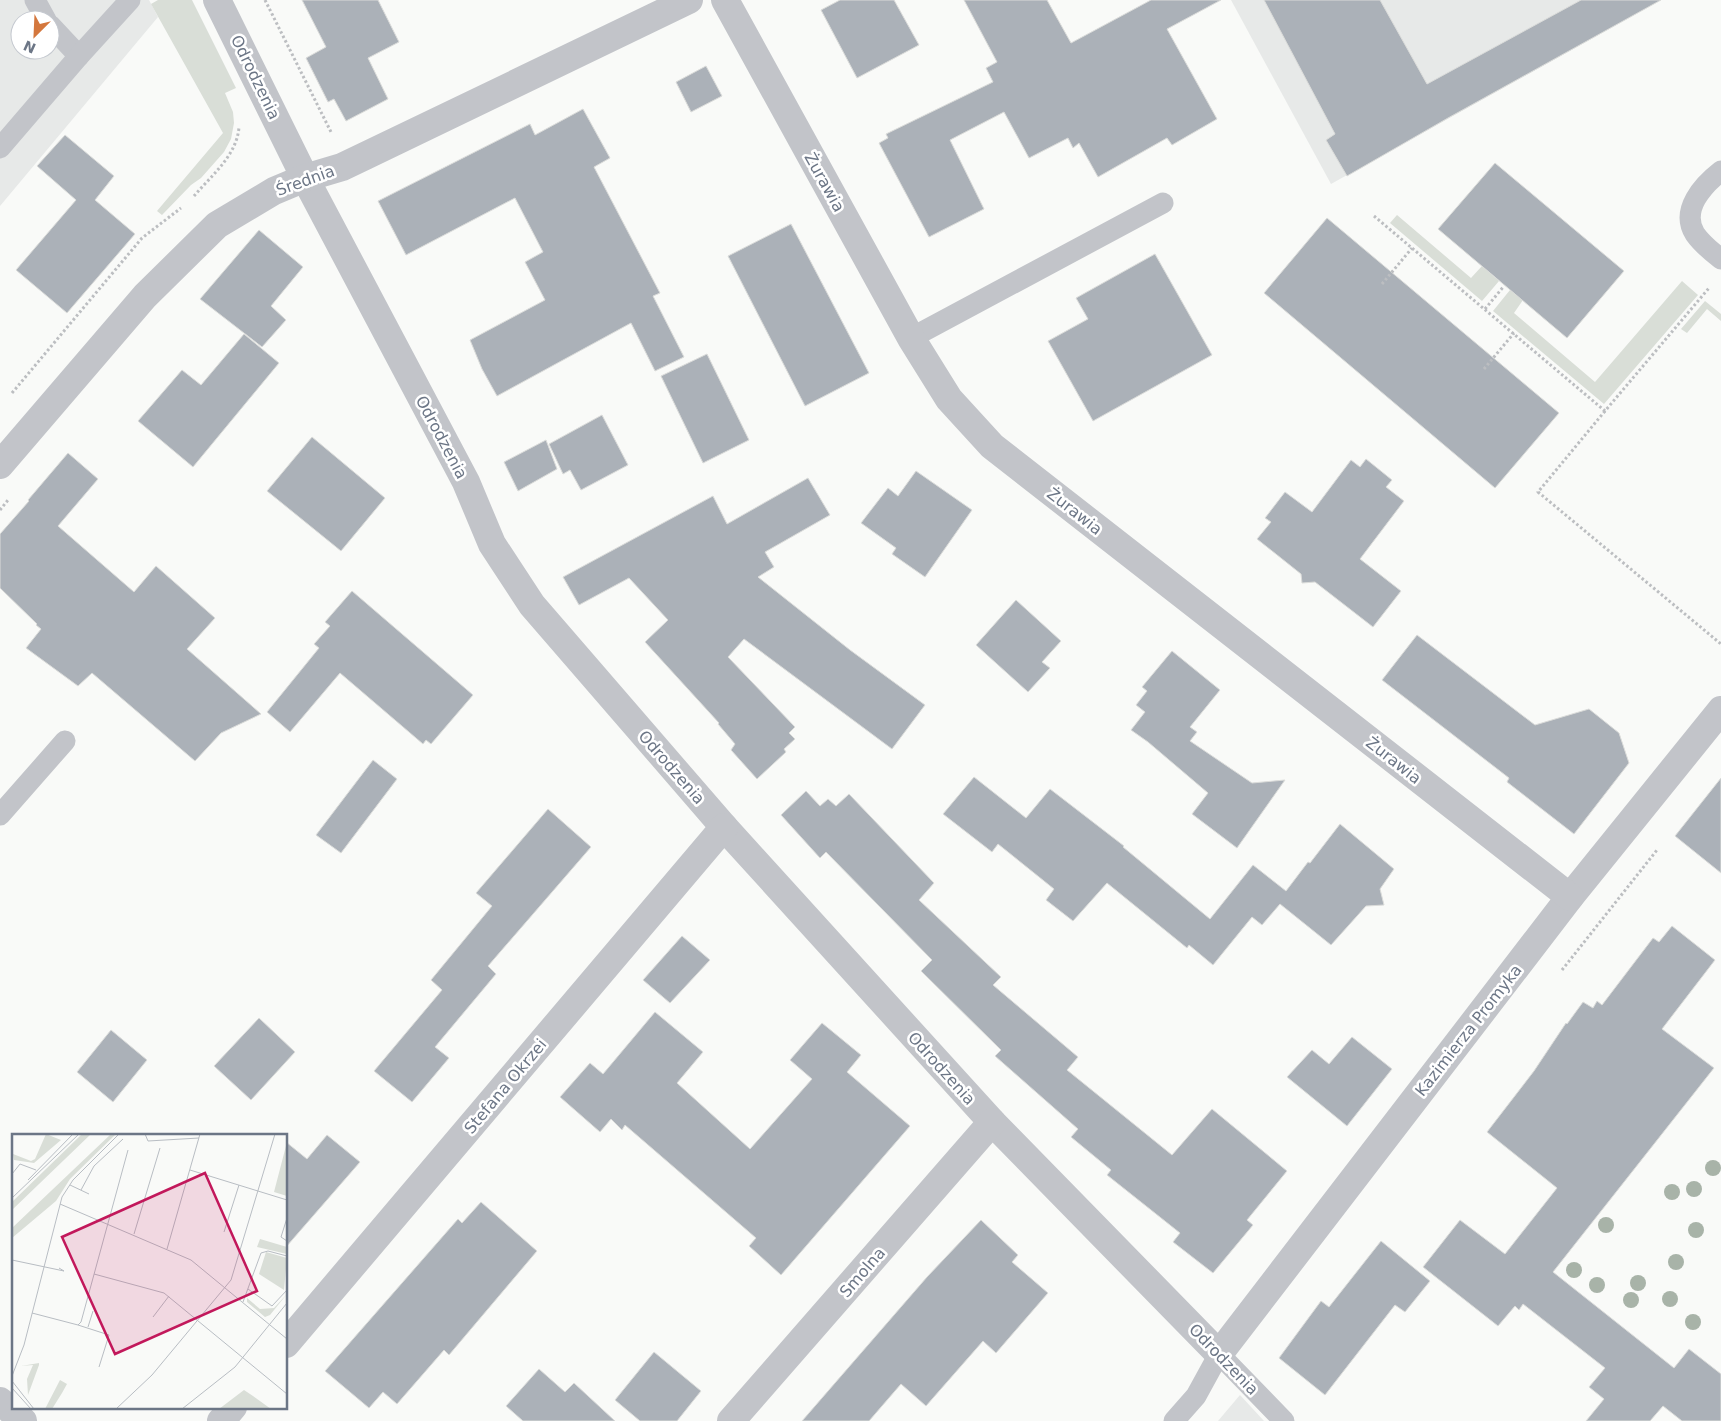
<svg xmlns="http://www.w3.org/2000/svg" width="1721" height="1421" font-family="'DejaVu Sans',sans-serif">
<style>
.built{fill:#e7e9e8;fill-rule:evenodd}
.green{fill:#d9ded7}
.building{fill:#abb1b8;stroke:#dbdcda}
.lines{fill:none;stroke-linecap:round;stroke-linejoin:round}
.path{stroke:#bcbec1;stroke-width:3;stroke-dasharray:2.5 2.5;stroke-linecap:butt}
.service{stroke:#c2c4c9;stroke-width:21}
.minor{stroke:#c2c4c9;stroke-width:28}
.tree{fill:#a8b3a8}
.labels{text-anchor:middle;stroke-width:5;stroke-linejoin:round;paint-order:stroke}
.street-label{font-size:16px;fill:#6c7686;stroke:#fff}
.inset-road{fill:none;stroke:#b8bdc3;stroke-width:1}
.view{fill:#c2185b;fill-opacity:0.15;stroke:#c2185b;stroke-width:2.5}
.inset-edge{fill:none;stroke:#6c7686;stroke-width:2.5}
</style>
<rect width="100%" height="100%" fill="#f9faf8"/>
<g class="built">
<path d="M 0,0 L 149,0 L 158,17 L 0,206 ZM 20,20 L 50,20 L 50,50 L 20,50 Z"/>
<path d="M 1231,0 L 1661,0 L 1331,184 Z"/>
<path d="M 1240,1395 L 1264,1421 L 1218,1421 Z"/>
</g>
<g class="green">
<path d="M 158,0 L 192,0 L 236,88 L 225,93 L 233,112 L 234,123 L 231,139 L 224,152 L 201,178 L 191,185 L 162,215 L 157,211 L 223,133 L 151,4 Z"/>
<path d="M 1397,215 L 1471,278 L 1482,266 L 1499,281 L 1482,301 L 1390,223 Z"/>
<path d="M 1682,281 L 1698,295 L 1604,404 L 1493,311 L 1510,290 L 1523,300 L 1514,313 L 1595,382 Z"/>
<path d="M 1705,301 L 1721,314 L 1721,321 L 1707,309 L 1687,333 L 1681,329 Z"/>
</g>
<g class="building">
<path d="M 302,0 L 378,0 L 399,42 L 368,58 L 388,99 L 346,121 L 334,99 L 328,102 L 306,58 L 326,47 Z"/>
<path d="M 840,0 L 894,0 L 919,45 L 857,78 L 821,10 Z"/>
<path d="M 964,0 L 1047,0 L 1071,43 L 1151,0 L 1221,0 L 1167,29 L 1217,119 L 1172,145 L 1167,138 L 1098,177 L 1079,143 L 1073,148 L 1068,138 L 1029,158 L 1004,112 L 950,140 L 984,209 L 929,237 L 879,143 L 888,138 L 886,134 L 993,82 L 986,68 L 997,62 Z"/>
<path d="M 1264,0 L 1380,0 L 1427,84 L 1581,0 L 1661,0 L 1448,118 L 1347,176 L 1326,140 L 1335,134 Z"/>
<path d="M 706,66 L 722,96 L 691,112 L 676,82 Z"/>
<path d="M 583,109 L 610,158 L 594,167 L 660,293 L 653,296 L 684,357 L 655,371 L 631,323 L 497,396 L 482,369 L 470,340 L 545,300 L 525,262 L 543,252 L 515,198 L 406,255 L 378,201 L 530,124 L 535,135 Z"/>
<path d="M 65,135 L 114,176 L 95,200 L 135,234 L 67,313 L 16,270 L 76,200 L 37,166 Z"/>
<path d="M 1495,163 L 1624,271 L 1567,338 L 1438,229 Z"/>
<path d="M 1327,218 L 1559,413 L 1495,488 L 1264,293 Z"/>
<path d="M 791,224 L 869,373 L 805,406 L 728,256 Z"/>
<path d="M 259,230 L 303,267 L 271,306 L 286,320 L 262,347 L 200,299 Z"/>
<path d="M 1155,254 L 1212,355 L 1093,421 L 1048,341 L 1088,319 L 1076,298 Z"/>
<path d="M 244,334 L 279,363 L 193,467 L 138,421 L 182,370 L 201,385 Z"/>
<path d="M 707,354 L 749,440 L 703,463 L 661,376 Z"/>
<path d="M 602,415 L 628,465 L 581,490 L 570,470 L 563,474 L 549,444 Z"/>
<path d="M 312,437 L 385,498 L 341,551 L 267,491 Z"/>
<path d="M 546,440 L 557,469 L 518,491 L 504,462 Z"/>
<path d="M 68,453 L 98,479 L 58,526 L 134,592 L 156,566 L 215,618 L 187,649 L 261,714 L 221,733 L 195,761 L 92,673 L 78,686 L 26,648 L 41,629 L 36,625 L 37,624 L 0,588 L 0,534 L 29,501 L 28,500 Z"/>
<path d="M 1366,459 L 1392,480 L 1386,487 L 1404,501 L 1360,559 L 1401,591 L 1373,627 L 1315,582 L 1302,583 L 1301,574 L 1257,539 L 1271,522 L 1265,518 L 1285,492 L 1312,512 L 1351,460 L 1360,467 Z"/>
<path d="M 916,471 L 972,510 L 925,577 L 892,554 L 896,548 L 861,523 L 888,488 L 898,496 Z"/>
<path d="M 808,478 L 830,515 L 765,552 L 774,567 L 758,577 L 850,650 L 925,705 L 892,749 L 744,639 L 728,657 L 795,727 L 789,733 L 795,739 L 784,749 L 786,752 L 757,779 L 731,750 L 735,744 L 718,724 L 719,723 L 645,642 L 668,620 L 629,578 L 579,605 L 563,577 L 713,496 L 727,524 Z"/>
<path d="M 352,591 L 473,695 L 431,744 L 426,740 L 423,744 L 340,673 L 290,732 L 267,712 L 319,648 L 314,644 L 330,626 L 325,622 Z"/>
<path d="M 1016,600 L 1061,641 L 1042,662 L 1050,668 L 1028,692 L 976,645 Z"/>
<path d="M 1417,635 L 1535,725 L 1589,709 L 1619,733 L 1629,763 L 1574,834 L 1507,782 L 1509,778 L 1382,680 Z"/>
<path d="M 1172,651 L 1220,690 L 1190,727 L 1197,732 L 1190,741 L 1252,783 L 1285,780 L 1237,848 L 1192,814 L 1208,793 L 1148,742 L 1131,730 L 1145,712 L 1136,705 L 1147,691 L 1142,687 Z"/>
<path d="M 373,760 L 397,779 L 341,853 L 316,835 Z"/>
<path d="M 974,777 L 1026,818 L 1050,789 L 1124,846 L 1123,847 L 1210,919 L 1253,865 L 1286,891 L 1308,862 L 1310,863 L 1340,824 L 1394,869 L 1380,889 L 1384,905 L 1366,906 L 1331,945 L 1280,904 L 1262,925 L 1252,917 L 1213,965 L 1189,945 L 1187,948 L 1107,883 L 1073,921 L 1046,900 L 1054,889 L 998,844 L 992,852 L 943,814 Z"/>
<path d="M 1721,778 L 1721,873 L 1675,836 Z"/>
<path d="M 806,791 L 820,806 L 828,799 L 836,806 L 849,794 L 934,883 L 919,900 L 1001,977 L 993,985 L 1078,1057 L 1067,1070 L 1172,1155 L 1212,1109 L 1287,1171 L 1247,1220 L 1253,1225 L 1213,1273 L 1173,1242 L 1180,1233 L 1107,1175 L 1111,1170 L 1071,1137 L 1078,1129 L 995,1056 L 1001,1050 L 921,971 L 932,960 L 826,852 L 820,858 L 781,815 Z"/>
<path d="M 548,809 L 591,847 L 488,966 L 496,974 L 435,1047 L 449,1058 L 412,1102 L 374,1071 L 442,990 L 431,980 L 492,906 L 476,893 Z"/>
<path d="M 1672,926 L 1715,960 L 1662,1029 L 1714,1068 L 1553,1272 L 1674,1368 L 1689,1349 L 1721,1374 L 1721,1421 L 1682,1421 L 1663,1406 L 1650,1421 L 1586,1421 L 1604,1399 L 1589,1387 L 1605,1368 L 1523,1304 L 1519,1310 L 1515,1306 L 1498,1326 L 1423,1267 L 1460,1220 L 1505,1254 L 1557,1188 L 1487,1132 L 1534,1071 L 1566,1023 L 1567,1024 L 1583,1002 L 1593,1008 L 1597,1001 L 1602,1005 L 1653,938 L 1659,942 Z"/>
<path d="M 682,936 L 710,960 L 670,1003 L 643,980 Z"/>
<path d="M 655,1012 L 703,1052 L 677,1083 L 750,1149 L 812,1079 L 790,1060 L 822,1023 L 861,1055 L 847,1072 L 910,1126 L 781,1275 L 749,1246 L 756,1238 L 625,1125 L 622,1130 L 611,1119 L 600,1132 L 560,1097 L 590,1063 L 603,1074 Z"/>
<path d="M 259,1018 L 295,1052 L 251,1100 L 214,1066 Z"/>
<path d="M 111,1030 L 147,1060 L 113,1102 L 77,1072 Z"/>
<path d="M 1352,1037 L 1392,1069 L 1347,1126 L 1287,1077 L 1312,1050 L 1329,1064 Z"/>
<path d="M 327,1135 L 360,1162 L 286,1247 L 286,1142 L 307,1159 Z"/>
<path d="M 481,1202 L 537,1251 L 449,1355 L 444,1350 L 397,1404 L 383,1392 L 369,1408 L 325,1371 L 458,1219 L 462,1223 Z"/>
<path d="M 981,1220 L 1018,1255 L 1012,1262 L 1048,1293 L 996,1353 L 983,1341 L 926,1406 L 901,1384 L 869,1421 L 802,1421 L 927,1277 Z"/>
<path d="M 1381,1241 L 1430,1281 L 1405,1312 L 1395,1305 L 1325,1395 L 1279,1358 L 1321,1301 L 1329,1307 Z"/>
<path d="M 654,1352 L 701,1391 L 677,1421 L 640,1421 L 615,1400 Z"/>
<path d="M 539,1369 L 565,1392 L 574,1383 L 615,1421 L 523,1421 L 506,1406 Z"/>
</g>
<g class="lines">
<g class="path">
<path d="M 265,0 L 332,134"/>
<path d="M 194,196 C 212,175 237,155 239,127"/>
<path d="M 1374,216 L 1605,411 L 1709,288"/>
<path d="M 1382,284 L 1412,248"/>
<path d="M 1485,309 L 1504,286"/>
<path d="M 1484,369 L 1514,333"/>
<path d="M 12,393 L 142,238 L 181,208"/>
<path d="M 1605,411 L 1538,492 L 1721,644"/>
<path d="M 0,510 L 8,500"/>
<path d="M 1562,970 L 1657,850"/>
</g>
<g class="service">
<path d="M 35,0 L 46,20"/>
<path d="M 50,25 L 79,56"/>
<path d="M 0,148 L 79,56 L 130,0"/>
<path d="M 1721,171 C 1703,185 1680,210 1695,234 C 1702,244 1712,252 1721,259"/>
<path d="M 911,338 L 1163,203"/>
<path d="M 0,815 L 65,741"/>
<path d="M 1174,1421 L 1196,1396 L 1219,1354 L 1284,1421"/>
</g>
<g class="minor">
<path d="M 217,0 L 305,178 L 466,482 L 492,544 L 532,605 L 724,827 L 992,1122 L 1219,1354 L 1570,897 L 1721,710"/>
<path d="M 725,0 L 911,338 L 949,399 L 992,446 L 1570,897"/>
<path d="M 0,465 L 145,296 L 217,225 L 274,191 L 305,178 L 342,167 L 365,156 L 689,0"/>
<path d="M 286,1344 L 724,827"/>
<path d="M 0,1401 L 23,1421"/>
<path d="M 221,1421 L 233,1407"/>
<path d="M 731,1421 L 992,1122"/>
</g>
</g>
<g class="tree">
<circle cx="1713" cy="1168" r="8"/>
<circle cx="1694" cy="1189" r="8"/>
<circle cx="1672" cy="1192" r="8"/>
<circle cx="1606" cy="1225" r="8"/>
<circle cx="1696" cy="1230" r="8"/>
<circle cx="1676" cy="1262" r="8"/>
<circle cx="1574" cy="1270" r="8"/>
<circle cx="1638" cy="1283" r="8"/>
<circle cx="1597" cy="1285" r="8"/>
<circle cx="1670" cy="1299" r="8"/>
<circle cx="1631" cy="1300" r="8"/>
<circle cx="1693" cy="1322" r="8"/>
</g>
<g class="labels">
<g class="street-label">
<text transform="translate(256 77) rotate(64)" y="6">Odrodzenia</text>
<text transform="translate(305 180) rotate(-20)" y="6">Średnia</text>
<text transform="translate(825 182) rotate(61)" y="6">Żurawia</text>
<text transform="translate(442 437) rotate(62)" y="6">Odrodzenia</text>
<text transform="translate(1075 511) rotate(38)" y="6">Żurawia</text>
<text transform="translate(1394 760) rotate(38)" y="6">Żurawia</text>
<text transform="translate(672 767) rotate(49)" y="6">Odrodzenia</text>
<text transform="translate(1468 1030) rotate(-52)" y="6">Kazimierza Promyka</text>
<text transform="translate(942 1068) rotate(48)" y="6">Odrodzenia</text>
<text transform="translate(505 1086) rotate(-50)" y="6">Stefana Okrzei</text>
<text transform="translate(862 1272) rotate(-49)" y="6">Smolna</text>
<text transform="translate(1224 1359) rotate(46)" y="6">Odrodzenia</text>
</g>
</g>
<g transform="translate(12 1134)">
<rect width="275" height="275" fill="#f9faf8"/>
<path d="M 34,0 L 49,6 L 22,29 L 2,26 L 1,20 L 19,27 L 23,25 ZM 70,0 L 79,0 L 0,76 L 0,68 ZM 99,0 L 104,0 L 58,45 L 44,67 L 0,104 L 0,94 ZM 275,8 L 275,62 L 262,58 ZM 248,105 L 275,113 L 275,120 L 245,113 ZM 254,118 L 275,124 L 272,156 L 247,140 ZM 275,160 L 258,181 L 253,183 L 235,168 L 235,164 L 248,175 L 262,174 ZM 27,229 L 27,231 L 16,261 L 15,245 L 21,231 L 9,232 ZM 48,246 L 55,250 L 50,259 L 40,275 L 33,275 ZM 232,256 L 241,262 L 259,275 L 207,275 Z" fill="#d9ded7"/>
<path class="inset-road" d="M 133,0 L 136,7 L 187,4M 178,36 L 275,66M 0,40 L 8,30 L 24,36M 16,46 L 61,0M 58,51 L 77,60M 69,56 L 82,32 L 111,5M 0,64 L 67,0M 48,70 L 179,126 L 275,205M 275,84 L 269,103 L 275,107M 212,98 L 227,51M 122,100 L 148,14M 155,115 L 188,0M 0,126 L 52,137 L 47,134M 82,140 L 152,159 L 275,260M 236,155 L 260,172 L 275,156M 231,168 L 249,119 L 256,117 L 275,122M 20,179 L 66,191 L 69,188 L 116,16M 141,183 L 157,162M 66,191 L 97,201 L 87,233M 76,193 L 81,177M 0,242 L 12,211 L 50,63 L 61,46 L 107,0M 0,247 L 22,275M 0,254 L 19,275M 104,275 L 140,241 L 219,146 L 263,0M 170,275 L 223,233 L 275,169"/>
<path class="view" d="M 193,39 L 245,157 L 103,220 L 50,103 Z"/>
<rect width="275" height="275" class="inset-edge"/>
</g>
<g transform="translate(35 35) rotate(204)"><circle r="24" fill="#ffffff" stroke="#c4c8cf"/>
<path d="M0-4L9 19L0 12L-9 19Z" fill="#d4773d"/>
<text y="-8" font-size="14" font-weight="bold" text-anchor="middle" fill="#6c7686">N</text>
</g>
</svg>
